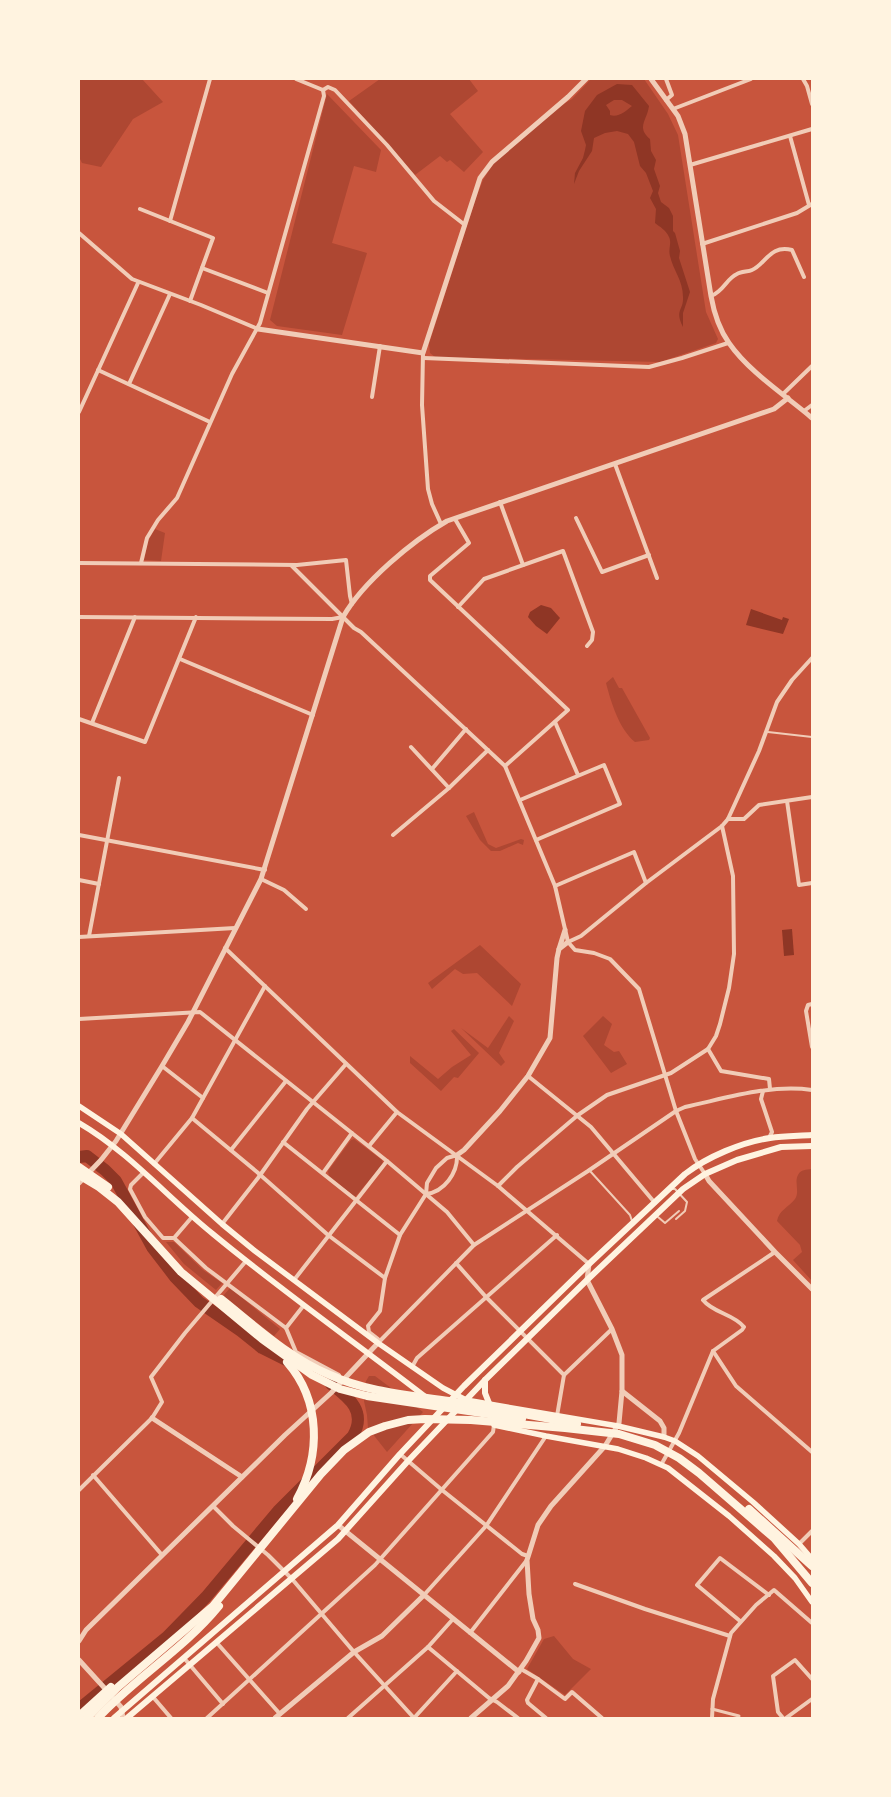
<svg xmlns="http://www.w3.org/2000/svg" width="891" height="1797" font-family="'IBM Plex Serif',serif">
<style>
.green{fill:#ae4732}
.water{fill:#8f3625;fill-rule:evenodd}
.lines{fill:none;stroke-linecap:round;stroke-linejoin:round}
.river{stroke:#8f3625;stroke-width:12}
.service{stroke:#f1ccb7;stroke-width:2}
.pedestrian{stroke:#f1ccb7;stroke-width:3}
.minor{stroke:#f1ccb7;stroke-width:4}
.tertiary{stroke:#f1ccb7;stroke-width:5}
.secondary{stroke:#fff3e0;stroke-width:5.5}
.primary{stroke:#fff3e0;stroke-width:6}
.motorway{stroke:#fff3e0;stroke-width:8}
</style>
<rect width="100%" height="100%" fill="#c8553d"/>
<g class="green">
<path d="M 79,79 L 142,79 L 163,102 L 133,119 L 101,167 L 82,163 L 79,157 Z"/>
<path d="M 380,79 L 469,79 L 478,91 L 450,114 L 483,152 L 464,172 L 450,160 L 447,162 L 440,156 L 415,175 L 349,101 Z"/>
<path d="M 591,79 L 644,79 L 668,114 L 678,135 L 706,312 L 718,339 L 716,343 L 660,362 L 435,357 L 430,353 L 429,344 L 476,198 L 483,180 L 493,164 L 562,105 L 572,99 Z"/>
<path d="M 327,94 L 381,150 L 376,172 L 354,166 L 332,243 L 367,253 L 342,335 L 277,326 L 270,320 Z"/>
<path d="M 155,529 L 165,533 L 161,561 L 144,560 L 148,541 Z"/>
<path d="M 613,677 L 619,688 L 622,688 L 650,738 L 649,740 L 635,742 C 619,729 611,702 606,683 Z"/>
<path d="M 474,812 L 488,844 L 496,848 L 521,839 L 524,840 L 523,845 L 518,843 L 500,851 L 491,851 L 480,840 L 466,816 Z"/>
<path d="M 480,945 L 521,984 L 512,1006 L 477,973 L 463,974 L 455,969 L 432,989 L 428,983 Z"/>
<path d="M 509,1016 L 514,1021 L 499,1053 L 505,1062 L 501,1066 L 461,1028 L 488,1048 Z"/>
<path d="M 603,1016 L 612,1024 L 604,1045 L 614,1052 L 619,1051 L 627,1064 L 611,1073 L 583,1036 Z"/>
<path d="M 454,1029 L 479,1053 L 458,1078 L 454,1077 L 441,1091 L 410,1063 L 410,1056 L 438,1079 L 452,1067 L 471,1055 L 451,1031 Z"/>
<path d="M 354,1139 L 382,1160 L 383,1164 L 355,1197 L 329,1176 L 328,1171 L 351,1140 Z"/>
<path d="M 812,1169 L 812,1281 L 793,1260 L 802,1252 L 800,1245 L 777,1221 C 779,1210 789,1207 795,1199 C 800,1192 794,1182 798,1175 C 801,1169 806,1170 812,1169 Z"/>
<path d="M 166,1242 L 174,1242 L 203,1270 L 222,1283 L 216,1290 L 184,1264 Z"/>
<path d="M 230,1288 L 280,1329 L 274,1336 L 223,1296 Z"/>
<path d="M 369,1376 L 375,1376 L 423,1412 L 387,1452 L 368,1428 L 367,1415 L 364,1401 L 366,1381 Z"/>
<path d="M 554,1636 L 573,1659 L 591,1669 L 565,1695 L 527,1669 L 544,1639 Z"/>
</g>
<g class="water">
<path d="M 617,84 L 632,85 L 649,106 C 647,121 636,127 650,139 L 651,151 L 656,160 L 654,169 L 660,186 L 658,193 L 661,202 L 669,208 L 673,216 L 673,231 L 675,233 L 680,251 L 679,258 L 690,292 L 683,313 L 683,327 C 674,310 684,310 683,297 C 683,280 673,270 670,256 C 668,249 672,243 669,237 C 666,230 660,227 655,223 L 656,209 L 650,198 L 653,191 L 646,173 L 640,166 L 634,142 L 628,134 L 617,131 L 605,133 L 594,138 L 592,151 L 579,171 L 574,184 L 575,173 L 583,158 L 585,150 L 586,145 L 581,131 L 585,111 L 597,95 ZM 614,100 L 622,100 L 632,106 C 626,111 618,118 610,115 L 610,111 L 606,105 Z"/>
<path d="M 541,605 L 551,608 L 560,618 L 547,634 L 536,626 L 528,617 L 530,612 Z"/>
<path d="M 751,609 L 782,620 L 783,617 L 789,619 L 783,634 L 746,625 Z"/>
<path d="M 792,929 L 794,955 L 784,956 L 782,930 Z"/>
</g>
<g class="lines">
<g class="river">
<path d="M 79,1157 L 87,1156 L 105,1170 L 116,1181 L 152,1247 L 175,1277 L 199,1302 L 241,1331 L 262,1348 L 296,1365"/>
<path d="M 79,1709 L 167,1637 L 206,1597 L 278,1511 L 353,1436 C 367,1411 349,1398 331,1384"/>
</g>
<g class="service">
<path d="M 768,732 L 812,737"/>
<path d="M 590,1171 L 630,1215 L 632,1221"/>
<path d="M 671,1189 L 675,1189 L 687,1202 L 685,1211 L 676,1219"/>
<path d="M 658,1217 L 665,1223 L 679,1211"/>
</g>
<path class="pedestrian" d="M 712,1709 L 739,1716"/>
<g class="minor">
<path d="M 296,79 L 323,90 L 328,87 L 335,90 L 387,145 L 434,201 L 465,225"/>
<path d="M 666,79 L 672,95 L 666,100"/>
<path d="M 803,79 L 807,86 L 812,104"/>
<path d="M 673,109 L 751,79"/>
<path d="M 790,136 L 809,205"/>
<path d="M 690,165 L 812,129"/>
<path d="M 140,209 L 213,238 L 202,268 L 268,293"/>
<path d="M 170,221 L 210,79"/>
<path d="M 79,233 L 132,279 L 201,305 L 258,329"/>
<path d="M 702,244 L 797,213 L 812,204"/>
<path d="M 711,296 C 724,291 726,279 737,274 C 741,271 748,272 752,270 C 765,265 770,244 792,250 L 804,277"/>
<path d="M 190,301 L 202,268"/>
<path d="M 423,353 L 422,405 L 428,489 L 432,504 L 441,524"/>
<path d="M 424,358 L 649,367 L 682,358 L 728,343"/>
<path d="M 98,370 L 210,422"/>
<path d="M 129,384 L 170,294"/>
<path d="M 783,394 L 812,366"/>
<path d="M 372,397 L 380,346"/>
<path d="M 804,411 L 812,405"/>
<path d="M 79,412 L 138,283"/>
<path d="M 615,464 L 657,578"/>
<path d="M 500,502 L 523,565"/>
<path d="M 576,518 L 602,572 L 649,555"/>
<path d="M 455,519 L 469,543 L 430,576 L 430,580 L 568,710 L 505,766"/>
<path d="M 79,563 L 297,565 L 346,560 L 350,596 L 352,604"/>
<path d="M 141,563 L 147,538 L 158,520 L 177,498 L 232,374 L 260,323 L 324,96 L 323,90"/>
<path d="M 291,565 L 354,628 L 361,632 L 505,766 L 555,886 L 568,942 L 575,950 L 594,953 L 610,959 L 639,989 L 676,1111 L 695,1159 L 705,1174"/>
<path d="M 458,607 L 484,579 L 563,551 L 593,632 L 592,640 L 587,646"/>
<path d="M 79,617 L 332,619 L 343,617"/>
<path d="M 180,659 L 313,715"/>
<path d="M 79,719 L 145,742 L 196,617"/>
<path d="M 555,722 L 578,775"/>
<path d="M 92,723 L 135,617"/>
<path d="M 411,747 L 449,788"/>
<path d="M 432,769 L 466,729"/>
<path d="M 520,800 L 604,765 L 620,804 L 536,840"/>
<path d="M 787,801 L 799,885 L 812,883"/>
<path d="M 728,819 L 744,819 L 759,805 L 812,797"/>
<path d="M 79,835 L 265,870"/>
<path d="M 393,835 L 449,788 L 488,750"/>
<path d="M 261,879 L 284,890 L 306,909"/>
<path d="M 79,880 L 99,884"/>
<path d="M 555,886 L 634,852 L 646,883"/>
<path d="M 89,936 L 119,778"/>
<path d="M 79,937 L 235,928"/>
<path d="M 568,942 L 581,936 L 646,883 L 722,826 L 728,819 L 759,751 L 777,702 L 792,680 L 812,658"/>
<path d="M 225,948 L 397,1112 L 498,1186 L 589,1264"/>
<path d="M 812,1004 L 808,1005 L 806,1011 L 812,1047"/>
<path d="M 79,1019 L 200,1012 L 387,1161 L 447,1212 L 474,1245"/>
<path d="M 708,1049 L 721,1071 L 769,1079 L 770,1089"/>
<path d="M 162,1066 L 203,1098"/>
<path d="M 528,1076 L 591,1127 L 655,1203"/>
<path d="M 763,1091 L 761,1099 L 772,1132 L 769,1138"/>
<path d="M 192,1118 L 257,1172 L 328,1235 L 385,1278"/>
<path d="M 283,1142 L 400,1235"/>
<path d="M 369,1146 L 397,1112"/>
<path d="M 231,1150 L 286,1081"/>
<path d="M 154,1164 L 192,1118 L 265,986"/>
<path d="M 143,1173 L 131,1185 L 130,1189 L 145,1217 L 163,1238 L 174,1238 L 192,1217"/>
<path d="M 323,1173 L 352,1133"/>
<path d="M 498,1186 L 517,1167 L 578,1115 L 607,1095 L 671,1073 L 708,1049 L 716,1036 L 720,1024 L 729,988 L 734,954 L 733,876 L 722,826"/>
<path d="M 426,1194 C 444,1192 458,1173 457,1155 L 447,1158 L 436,1168 L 427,1183 L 426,1194 L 400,1235 L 385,1278 L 380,1311 L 368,1326 L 369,1332 L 378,1339 L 378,1343 L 474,1245 L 588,1171 L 676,1111 L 685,1107 C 727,1098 770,1084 812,1090"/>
<path d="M 222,1224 L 258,1178 L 307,1109 L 346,1064"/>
<path d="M 174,1238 L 206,1268 L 286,1328 L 304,1305"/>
<path d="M 456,1263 L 486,1297 L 564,1375 L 557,1416"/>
<path d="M 294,1280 L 387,1161"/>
<path d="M 286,1328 L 296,1352 L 339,1375"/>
<path d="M 713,1351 L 736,1386 L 812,1452"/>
<path d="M 412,1367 L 417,1358 L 557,1235"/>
<path d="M 564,1375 L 612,1329"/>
<path d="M 400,1454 L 442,1490 L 522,1554 L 528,1556"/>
<path d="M 661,1465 L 679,1433 L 713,1351 L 742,1330 L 744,1327 C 734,1314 713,1313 703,1300 L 775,1252"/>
<path d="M 93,1475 L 162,1555"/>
<path d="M 79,1490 L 152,1418 L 162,1402 L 151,1377 L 185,1333 L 246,1261"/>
<path d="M 213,1506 L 233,1526 L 268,1555 L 292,1579 L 354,1652 L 414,1718"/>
<path d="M 799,1544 L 812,1531"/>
<path d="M 575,1584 L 645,1609 L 730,1636"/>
<path d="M 424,1595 L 486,1526 L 546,1436"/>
<path d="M 740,1621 L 697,1585 L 720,1558 L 769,1595"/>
<path d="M 470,1633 L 527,1560"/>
<path d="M 217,1643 L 280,1714"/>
<path d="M 428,1647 L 489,1698 L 497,1702 L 518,1718"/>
<path d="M 184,1658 L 223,1704"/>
<path d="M 521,1669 L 538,1679 L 527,1700 L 528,1703 L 546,1718"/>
<path d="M 538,1679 L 565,1699 L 572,1692 L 602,1718"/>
<path d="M 153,1697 L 171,1718"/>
<path d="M 207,1718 L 375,1565 L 493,1432 L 494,1425"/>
<path d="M 348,1718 L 428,1647 L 453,1619"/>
<path d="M 414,1718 L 457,1671"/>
<path d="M 712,1718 L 713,1699 L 731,1633 L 756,1605 L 774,1590 L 812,1623"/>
<path d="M 783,1718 L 778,1712 L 773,1676 L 795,1660 L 812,1679"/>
<path d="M 786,1718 L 812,1699"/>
</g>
<g class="tertiary">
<path d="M 651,79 L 678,116 L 685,134 L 711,296 C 714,313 719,329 729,343 C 749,372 785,395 812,418"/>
<path d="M 258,329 L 423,353 L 480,178 L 492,162 L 568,97 L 586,79"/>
<path d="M 559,949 L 565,930"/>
<path d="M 457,1155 L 464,1150 L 500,1111 L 528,1076 L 550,1038 L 557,958 L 559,949 L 568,942"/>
<path d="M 705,1174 L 709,1181 L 775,1252 L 812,1289"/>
<path d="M 79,1183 L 101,1160 L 116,1141 L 162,1066 L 188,1022 L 261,879 L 343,617 C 363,582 412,541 447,521 L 774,409 L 788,398"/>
<path d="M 622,1391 L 660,1421 L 664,1428 L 664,1437"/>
<path d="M 152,1418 L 242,1477"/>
<path d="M 338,1525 L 519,1672"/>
<path d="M 79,1641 L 86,1630 L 285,1435 L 331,1393 L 378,1343"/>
<path d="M 79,1660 L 109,1693"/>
<path d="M 114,1699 L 121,1707 L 123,1718"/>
<path d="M 275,1718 L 354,1652 L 382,1636 L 424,1595"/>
<path d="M 471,1718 L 508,1686 L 526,1661 L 539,1638 L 538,1630 L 533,1619 L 529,1594 L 527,1560 L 538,1525 L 551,1506 L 605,1446 L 619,1423 L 622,1391 L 622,1355 L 612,1329 L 587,1280 L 589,1264"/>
</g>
<g class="secondary">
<path d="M 79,1106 L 121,1134 L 222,1224 L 255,1251 L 378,1343 L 443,1388 L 466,1400 L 618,1426 L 664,1437 L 675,1441 L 698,1456 L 753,1502 L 799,1544 L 812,1559"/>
<path d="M 79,1123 C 129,1152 168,1198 213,1234 C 282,1291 356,1343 427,1398"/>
<path d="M 494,1425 L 546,1436 L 618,1449 L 646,1458 L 668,1468 L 729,1516 L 774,1556 L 795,1578 L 812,1602"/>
</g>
<g class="primary">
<path d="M 485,1380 L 485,1393 L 489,1403"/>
<path d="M 114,1718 L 338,1525 L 400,1454 L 464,1386 L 589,1264 L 685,1174 C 707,1157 742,1142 770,1138 C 784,1136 798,1136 812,1135"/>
<path d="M 127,1718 L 338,1539 L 408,1461 L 485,1380 L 587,1280 L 683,1189 L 705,1174 L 737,1160 L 781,1147 L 812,1146"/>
</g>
<g class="motorway">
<path d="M 79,1167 L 108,1187"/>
<path d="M 79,1175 L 99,1187 L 118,1202 L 181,1272 L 262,1339 L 312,1375 L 340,1389 L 367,1396 L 522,1419"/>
<path d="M 221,1299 C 255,1326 289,1358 330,1375 C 367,1392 409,1395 449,1401 C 492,1408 534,1416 577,1424"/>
<path d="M 287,1362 C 321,1401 321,1455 297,1499"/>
<path d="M 749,1509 L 812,1566"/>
<path d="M 79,1716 L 111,1687"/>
<path d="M 87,1718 L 118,1687 L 213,1606 L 321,1474 L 344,1450 L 369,1432 L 385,1426 L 408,1420 L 425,1419 L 471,1420 L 565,1428 L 619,1434 L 655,1445 L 679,1458 L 699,1473 L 774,1538 L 812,1583"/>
<path d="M 98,1718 C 135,1678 184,1649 219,1606"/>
</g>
</g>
<rect width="891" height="1797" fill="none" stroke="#fff3e0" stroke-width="160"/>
</svg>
